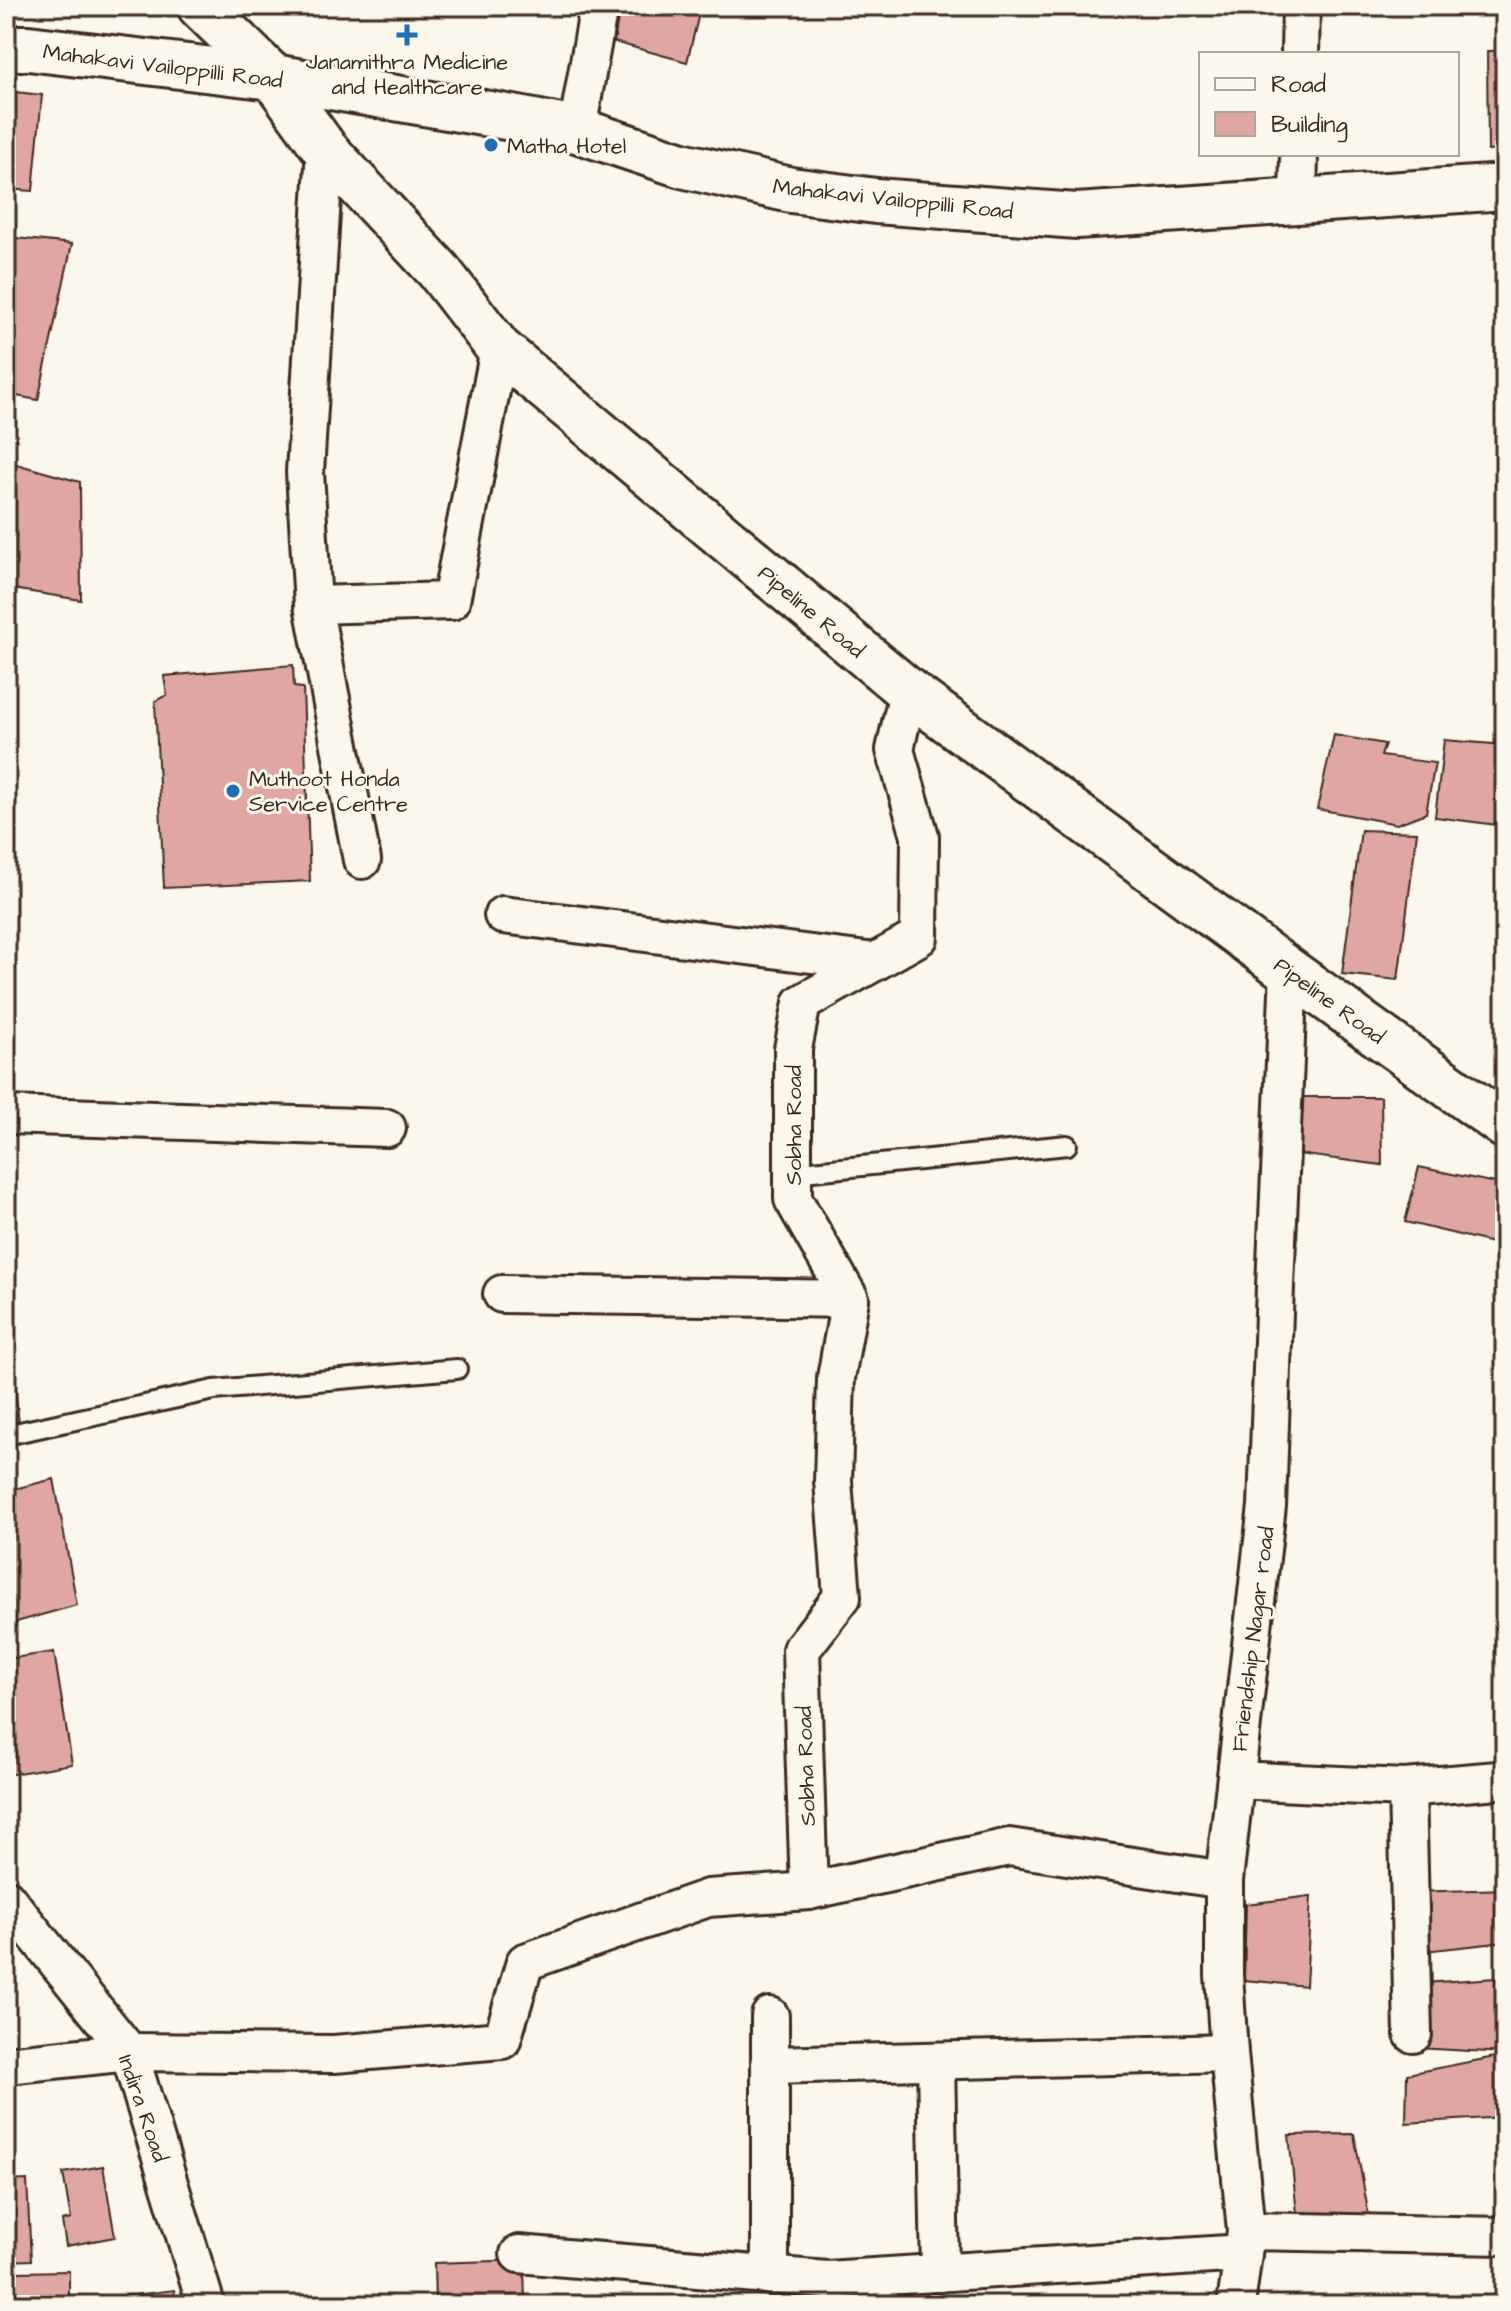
<svg xmlns="http://www.w3.org/2000/svg" width="1511" height="2311" font-family="'Architects Daughter',sans-serif">
<style>
.building{fill:#e0a6a1;stroke:#3b2a1e;stroke-width:2}
.lines{fill:none;stroke-linecap:round;stroke-linejoin:round}
.service-casing{stroke:#3b2a1e;stroke-width:24}
.minor-casing{stroke:#3b2a1e;stroke-width:42}
.tertiary-casing{stroke:#3b2a1e;stroke-width:50}
.secondary-casing{stroke:#3b2a1e;stroke-width:50}
.service{stroke:#fbf7ec;stroke-width:18}
.minor{stroke:#fbf7ec;stroke-width:36}
.tertiary{stroke:#fbf7ec;stroke-width:44}
.secondary{stroke:#fbf7ec;stroke-width:44}
.poi-dot{fill:#1f6fb2;stroke:#fbf7ec;stroke-width:3}
.labels{text-anchor:middle;stroke-width:6;stroke-linejoin:round;paint-order:stroke}
.poi-label{font-size:22px;fill:#3b2a1e;stroke:#fbf7ec;text-anchor:start}
.street-label{font-size:22px;fill:#3b2a1e;stroke:#fbf7ec}
</style>
<rect width="100%" height="100%" fill="#fbf7ec"/>
<filter id="ink" filterUnits="userSpaceOnUse"><feTurbulence type="fractalNoise" baseFrequency=".0125" numOctaves="2"/><feDisplacementMap in="SourceGraphic" scale="16" xChannelSelector="R" yChannelSelector="G"/><feConvolveMatrix kernelMatrix="1 2 1 2 8 2 1 2 1" color-interpolation-filters="sRGB"/></filter>
<g filter="url(#ink)">
<g class="building">
<path d="M 620,6 L 701,6 L 687,62 L 614,42 Z"/>
<path d="M 1487,51 L 1505,51 L 1505,150 L 1488,151 Z"/>
<path d="M 6,91 L 42,95 L 33,191 L 6,189 Z"/>
<path d="M 6,237 L 72,244 L 38,400 L 6,394 Z"/>
<path d="M 9,462 L 80,482 L 81,600 L 6,588 L 6,481 Z"/>
<path d="M 293,665 L 294,687 L 303,688 L 310,881 L 164,888 L 155,701 L 167,695 L 164,676 Z"/>
<path d="M 1334,735 L 1385,744 L 1381,756 L 1435,763 L 1426,813 L 1397,824 L 1317,809 Z"/>
<path d="M 1444,740 L 1505,745 L 1505,826 L 1435,817 Z"/>
<path d="M 1361,830 L 1417,832 L 1398,980 L 1342,974 Z"/>
<path d="M 1302,1097 L 1381,1097 L 1382,1165 L 1297,1154 Z"/>
<path d="M 1419,1167 L 1505,1185 L 1505,1246 L 1405,1222 Z"/>
<path d="M 6,1299 L 19,1424 L 6,1425 Z"/>
<path d="M 54,1479 L 77,1605 L 6,1625 L 6,1491 Z"/>
<path d="M 54,1652 L 72,1764 L 6,1775 L 6,1659 Z"/>
<path d="M 1505,1889 L 1505,1942 L 1425,1951 L 1413,1892 Z"/>
<path d="M 1311,1896 L 1306,1986 L 1244,1980 L 1246,1904 Z"/>
<path d="M 1496,1978 L 1505,2026 L 1505,2053 L 1417,2048 L 1423,1983 Z"/>
<path d="M 1505,2055 L 1505,2117 L 1406,2123 L 1407,2074 Z"/>
<path d="M 1354,2134 L 1369,2216 L 1298,2224 L 1289,2135 Z"/>
<path d="M 103,2166 L 115,2237 L 66,2246 L 62,2221 L 71,2219 L 63,2173 Z"/>
<path d="M 27,2180 L 31,2260 L 6,2261 L 6,2181 Z"/>
<path d="M 524,2260 L 525,2305 L 435,2305 L 434,2263 Z"/>
<path d="M 69,2271 L 69,2305 L 16,2305 L 16,2272 Z"/>
<path d="M 174,2290 L 176,2305 L 109,2305 L 108,2298 Z"/>
</g>
<g class="lines">
<defs>
<g id="service">
<path d="M 793,1173 L 1067,1145"/>
<path d="M 6,1435 L 214,1390 L 457,1369"/>
</g>
<g id="minor">
<path d="M 1300,54 L 1301,6"/>
<path d="M 577,130 L 599,6"/>
<path d="M 1298,201 L 1299,154"/>
<path d="M 313,605 L 305,472 L 325,149"/>
<path d="M 362,860 L 313,605 L 451,601 L 499,349"/>
<path d="M 503,915 L 875,962"/>
<path d="M 6,1115 L 387,1128"/>
<path d="M 502,1294 L 850,1299"/>
<path d="M 1236,1780 L 1405,1788 L 1498,1780"/>
<path d="M 1407,1788 L 1413,2034"/>
<path d="M 809,1891 L 801,1650 L 842,1597 L 833,1481 L 836,1378 L 850,1299 L 793,1199 L 793,1049 L 802,1003 L 919,937 L 920,836 L 895,750 L 908,691"/>
<path d="M 6,1898 L 129,2052 L 204,2298 L 203,2305"/>
<path d="M 936,2061 L 940,2273"/>
<path d="M 6,2065 L 129,2052 L 334,2054 L 502,2040 L 525,1962 L 708,1898 L 809,1891 L 1009,1847 L 1224,1880"/>
<path d="M 770,2065 L 1229,2053"/>
<path d="M 1246,2231 L 1505,2236"/>
<path d="M 519,2254 L 827,2280 L 1243,2253"/>
<path d="M 770,2276 L 770,2016"/>
<path d="M 1236,2305 L 1246,2231 L 1229,2053 L 1224,1975 L 1224,1880 L 1267,1506 L 1275,1286 L 1289,971"/>
</g>
<path id="tertiary" d="M 200,6 L 273,77 L 325,149 L 438,270 L 499,349 L 908,691 L 1289,971 L 1505,1126"/>
<path id="secondary" d="M 6,48 L 28,48 L 273,77 L 512,118 L 577,130 L 682,165 L 791,190 L 876,201 L 1077,216 L 1505,187"/>
</defs>
<use href="#service" class="service-casing"/>
<use href="#minor" class="minor-casing"/>
<use href="#tertiary" class="tertiary-casing"/>
<use href="#secondary" class="secondary-casing"/>
<use href="#service" class="service"/>
<use href="#minor" class="minor"/>
<use href="#tertiary" class="tertiary"/>
<use href="#secondary" class="secondary"/>
</g>
</g>
<g class="poi-dot">
<path d="M403 23h8v8h8v8h-8v8h-8v-8h-8v-8h8z"/>
<circle cx="491" cy="145" r="8"/>
<circle cx="233" cy="791" r="8"/>
</g>
<g class="labels">
<g class="poi-label">
<text x="407" y="69" text-anchor="middle">Janamithra Medicine<tspan x="407" dy="25">and Healthcare</tspan></text>
<text x="507" y="153">Matha Hotel</text>
<text x="249" y="786">Muthoot Honda<tspan x="249" dy="25">Service Centre</tspan></text>
</g>
<g class="street-label">
<text transform="translate(163 65) rotate(7)" y="8">Mahakavi Vailoppilli Road</text>
<text transform="translate(893 198) rotate(6)" y="8">Mahakavi Vailoppilli Road</text>
<text transform="translate(812 611) rotate(40)" y="8">Pipeline Road</text>
<text transform="translate(1330 1000) rotate(36)" y="8">Pipeline Road</text>
<text transform="translate(793 1125) rotate(-90)" y="8">Sobha Road</text>
<text transform="translate(1252 1639) rotate(-83)" y="8">Friendship Nagar road</text>
<text transform="translate(805 1766) rotate(-92)" y="8">Sobha Road</text>
<text transform="translate(144 2108) rotate(71)" y="8">Indira Road</text>
</g>
</g>
<rect width="1511" height="2311" fill="none" stroke="#fbf7ec" stroke-width="32"/>
<rect x="16" y="16" width="1479" height="2279" fill="none" stroke="#3b2a1e" stroke-width="3" filter="url(#ink)"/>
<rect x="1199" y="52" width="260" height="104" fill="#fbf7ec" stroke="#aea59a" stroke-width="2"/>
<rect x="1215" y="78" width="40" height="12" fill="#fbf7ec" stroke="#aea59a" stroke-width="2"/>
<text x="1271" y="92" font-size="24" fill="#3b2a1e">Road</text>
<rect x="1215" y="112" width="40" height="24" fill="#e0a6a1" stroke="#aea59a" stroke-width="2"/>
<text x="1271" y="132" font-size="24" fill="#3b2a1e">Building</text>
</svg>
